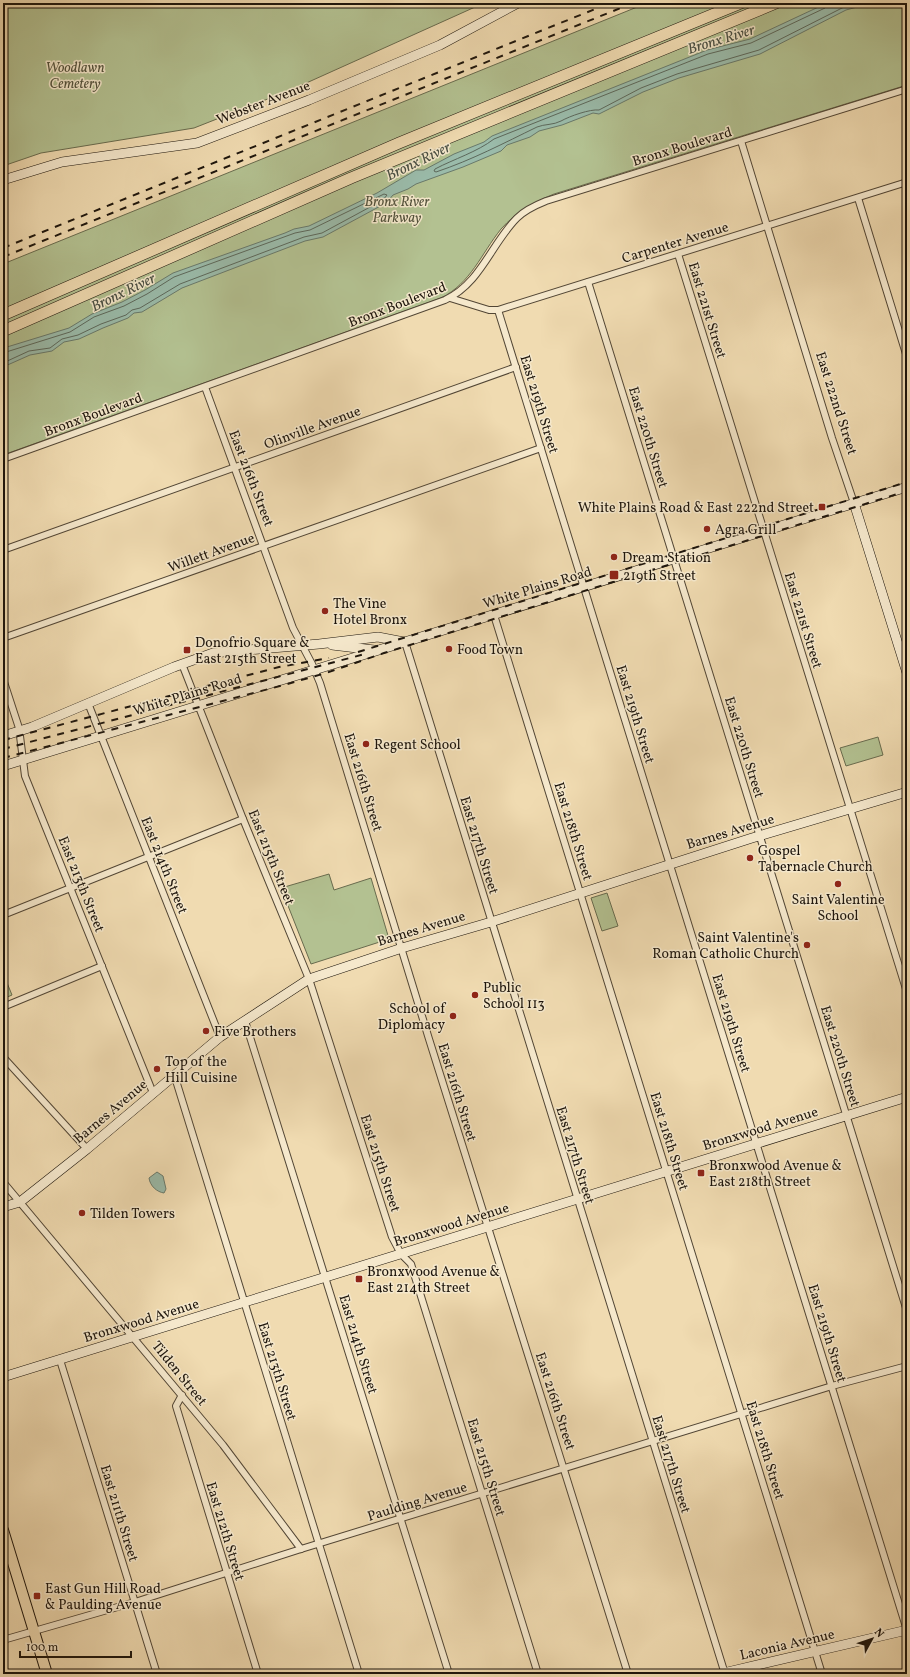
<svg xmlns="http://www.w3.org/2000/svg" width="910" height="1677" font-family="Vollkorn,serif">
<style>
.green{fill:#b3c191;stroke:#686b4e}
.water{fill:#9abbaa;stroke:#68796b}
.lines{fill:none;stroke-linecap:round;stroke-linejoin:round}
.shore{stroke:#5c685b;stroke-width:1}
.street-casing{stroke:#524635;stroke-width:8}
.secondary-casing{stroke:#1d150c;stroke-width:10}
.primary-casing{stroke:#1d150c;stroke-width:12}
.highway-casing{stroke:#1d150c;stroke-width:12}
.street{stroke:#f5e8cc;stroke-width:6}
.secondary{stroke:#f5e8cc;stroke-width:9}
.primary{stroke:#f0dbb1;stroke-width:10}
.highway{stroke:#f0dbb1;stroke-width:11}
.rail{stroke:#1d150c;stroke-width:2;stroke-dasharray:7 7;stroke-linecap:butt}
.poi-dot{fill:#8f2418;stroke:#f5e8cc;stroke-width:1.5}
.labels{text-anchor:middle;stroke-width:3;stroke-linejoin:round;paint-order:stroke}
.park-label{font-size:14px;font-style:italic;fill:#52513b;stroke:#f5e8cc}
.street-label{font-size:14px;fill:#1d150c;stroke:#f5e8cc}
.poi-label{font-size:14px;fill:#1d150c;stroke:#f5e8cc;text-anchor:start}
.water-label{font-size:15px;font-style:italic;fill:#494f43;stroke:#f5e8cc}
</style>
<rect width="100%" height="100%" fill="#f0dbb1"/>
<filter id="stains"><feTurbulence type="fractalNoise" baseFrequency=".005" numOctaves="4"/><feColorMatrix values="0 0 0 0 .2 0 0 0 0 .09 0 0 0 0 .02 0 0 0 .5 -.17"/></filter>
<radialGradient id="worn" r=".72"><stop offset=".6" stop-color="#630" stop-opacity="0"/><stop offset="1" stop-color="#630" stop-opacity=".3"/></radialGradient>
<g class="green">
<path d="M 3,3 L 484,3 L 293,89 L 194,128 L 41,153 L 3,166 Z"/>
<path d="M 647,3 L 907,3 L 907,85 L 554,194 C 534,202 516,212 501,229 C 481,254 471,283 441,298 L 3,455 L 3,264 Z"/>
<path d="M 878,737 L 883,755 L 846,766 L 840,748 Z"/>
<path d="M 329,874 L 334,890 L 371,878 L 389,939 L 311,964 L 281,888 Z"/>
<path d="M 607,893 L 618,926 L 602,931 L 591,898 Z"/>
<path d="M 3,973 L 12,995 L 3,999 Z"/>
</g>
<g class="water">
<path d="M 827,3 L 872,3 L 846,10 L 760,54 L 679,78 L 643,92 L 599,114 L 593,113 L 562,125 L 539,131 L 530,137 L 507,145 L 501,151 L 463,167 L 416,184 L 408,189 L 393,195 L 386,203 L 323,237 L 305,241 L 182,288 L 142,312 L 134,313 L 128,318 L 103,328 L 79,339 L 64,342 L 52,351 L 30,355 L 3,367 L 3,350 L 7,347 L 69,328 L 92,314 L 122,302 L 145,290 L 173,273 L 285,233 L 294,229 L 309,226 L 377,193 L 416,170 L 424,170 L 454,154 L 484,142 L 492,136 L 707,50 L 750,39 Z"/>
<path d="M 157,1172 L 163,1176 L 166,1189 L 164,1193 C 157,1192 150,1186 149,1178 Z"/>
</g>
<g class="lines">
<g class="shore">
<path d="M 828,3 L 825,8 L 751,43 L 708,54 L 494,139 C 477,152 454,159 435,169 L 434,171 L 436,172 C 472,160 504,143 537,127 C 544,124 554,125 561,121 C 570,116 590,109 599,110 L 641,88 L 677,74 L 759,50 L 844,7 L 858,3"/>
<path d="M 3,353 L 70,332 L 94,317 L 124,306 L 147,294 L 174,277 L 295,233 L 310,230 L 384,194 L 387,195 L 383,200 L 322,233 L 304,237 L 180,284 L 140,308 L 132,310 L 126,315 L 101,324 L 78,335 L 62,339 L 50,348 L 29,351 L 3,363"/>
</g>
<defs>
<g id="street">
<path d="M 741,141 L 832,438 L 854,503"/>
<path d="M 858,198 L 907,357"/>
<path d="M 678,254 L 907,992"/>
<path d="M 588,282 L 907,1311"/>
<path d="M 450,298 L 489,310 L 498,310 L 907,182"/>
<path d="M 498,310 L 907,1630"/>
<path d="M 205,387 L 293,628 L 312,664 L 320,683 L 429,1039 L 628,1674"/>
<path d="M 3,459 L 445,300 C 481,283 491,244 517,218 C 525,210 536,205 546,201 L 907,89"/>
<path d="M 3,550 L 516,367"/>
<path d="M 494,615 L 822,1674"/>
<path d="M 3,638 L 541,448"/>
<path d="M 405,642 L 725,1674"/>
<path d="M 182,664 L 243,819 L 309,979 L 392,1237 L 401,1254 L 411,1264 L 538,1674"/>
<path d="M 3,679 L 19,728 L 25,776 L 153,1093"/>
<path d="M 88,703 L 220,1037"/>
<path d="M 3,915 L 243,819"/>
<path d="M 3,1007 L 102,966"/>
<path d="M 245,1021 L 449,1674"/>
<path d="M 3,1057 L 87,1149"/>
<path d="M 174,1074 L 359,1674"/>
<path d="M 3,1182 L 223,1445 L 301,1549"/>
<path d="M 60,1360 L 157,1674"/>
<path d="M 182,1395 L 176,1406 L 258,1674"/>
<path d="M 3,1640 L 135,1602 L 301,1549 L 832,1386 L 907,1366"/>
</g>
<g id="secondary">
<path d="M 3,180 L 62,162 L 197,143 L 309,100 L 440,45 L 518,3"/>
<path d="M 854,503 L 907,673"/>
<path d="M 332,645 L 374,650"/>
<path d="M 3,736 L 32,727 L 174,667 L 213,653 L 319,644 L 378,637 L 404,642"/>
<path d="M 3,766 L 907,487"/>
<path d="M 3,1207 L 20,1202 L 87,1149 L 220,1037 L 309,979 L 402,948 L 491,922 L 752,838 L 907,792"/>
<path d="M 3,1377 L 907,1097"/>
<path d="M 719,1674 L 907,1630"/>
</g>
<path id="primary" d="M 3,1530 L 47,1674"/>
<g id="highway">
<path d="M 3,315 L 399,143 L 741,3"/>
<path d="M 3,331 L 351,178 L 776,3"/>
</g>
</defs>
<use href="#street" class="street-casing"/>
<use href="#secondary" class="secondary-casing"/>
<use href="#primary" class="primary-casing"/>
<use href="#highway" class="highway-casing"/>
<use href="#street" class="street"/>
<use href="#secondary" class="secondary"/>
<use href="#primary" class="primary"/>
<use href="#highway" class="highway"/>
<g class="rail">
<path d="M 3,248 L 610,3"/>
<path d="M 3,257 L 633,3"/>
<path d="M 358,652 L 907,482"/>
<path d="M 3,740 L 279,667 L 329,658"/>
<path d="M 3,749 L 365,654"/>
<path d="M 3,758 L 284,685 L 326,673 L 384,653 L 907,491"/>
</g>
</g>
<g class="poi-dot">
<rect x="818" y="503" width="8" height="8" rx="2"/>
<circle cx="707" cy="529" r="4"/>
<circle cx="614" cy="557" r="4"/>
<rect x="609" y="570" width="10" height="10" rx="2"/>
<circle cx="325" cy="611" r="4"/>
<circle cx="449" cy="649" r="4"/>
<rect x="183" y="646" width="8" height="8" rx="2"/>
<circle cx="366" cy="744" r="4"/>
<circle cx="750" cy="858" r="4"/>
<circle cx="838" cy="884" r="4"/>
<circle cx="807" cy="945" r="4"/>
<circle cx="475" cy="995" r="4"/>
<circle cx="453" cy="1016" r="4"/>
<circle cx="206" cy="1031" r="4"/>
<circle cx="157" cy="1069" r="4"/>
<rect x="697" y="1169" width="8" height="8" rx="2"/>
<circle cx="82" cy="1213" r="4"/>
<rect x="355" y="1275" width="8" height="8" rx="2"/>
<rect x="33" y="1592" width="8" height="8" rx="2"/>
</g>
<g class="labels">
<g class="park-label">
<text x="75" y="72">Woodlawn<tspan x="75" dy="16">Cemetery</tspan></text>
<text x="397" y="206">Bronx River<tspan x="397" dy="16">Parkway</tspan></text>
</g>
<g class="street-label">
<text transform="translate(263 102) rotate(-21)" y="5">Webster Avenue</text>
<text transform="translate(682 146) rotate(-17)" y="5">Bronx Boulevard</text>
<text transform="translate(675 242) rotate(-17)" y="5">Carpenter Avenue</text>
<text transform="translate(397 304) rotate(-21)" y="5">Bronx Boulevard</text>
<text transform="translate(708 310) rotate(73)" y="5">East 221st Street</text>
<text transform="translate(837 403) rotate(72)" y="5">East 222nd Street</text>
<text transform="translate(540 404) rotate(73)" y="5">East 219th Street</text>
<text transform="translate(93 414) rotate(-20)" y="5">Bronx Boulevard</text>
<text transform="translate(312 427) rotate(-20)" y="5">Olinville Avenue</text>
<text transform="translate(649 437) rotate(73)" y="5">East 220th Street</text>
<text transform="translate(252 478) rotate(69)" y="5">East 216th Street</text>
<text transform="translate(211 552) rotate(-20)" y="5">Willett Avenue</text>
<text transform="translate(537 587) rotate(-17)" y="5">White Plains Road</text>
<text transform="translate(804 620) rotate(73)" y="5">East 221st Street</text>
<text transform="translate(187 694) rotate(-17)" y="5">White Plains Road</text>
<text transform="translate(636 714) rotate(73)" y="5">East 219th Street</text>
<text transform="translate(745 747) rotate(73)" y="5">East 220th Street</text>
<text transform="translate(364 782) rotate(73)" y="5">East 216th Street</text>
<text transform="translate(574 831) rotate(73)" y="5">East 218th Street</text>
<text transform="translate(730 831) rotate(-17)" y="5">Barnes Avenue</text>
<text transform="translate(480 845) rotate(73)" y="5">East 217th Street</text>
<text transform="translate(272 857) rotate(68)" y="5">East 215th Street</text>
<text transform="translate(165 865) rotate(68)" y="5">East 214th Street</text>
<text transform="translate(82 884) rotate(68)" y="5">East 213th Street</text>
<text transform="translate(421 928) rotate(-17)" y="5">Barnes Avenue</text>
<text transform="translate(732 1023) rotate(73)" y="5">East 219th Street</text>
<text transform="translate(841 1056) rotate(73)" y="5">East 220th Street</text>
<text transform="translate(458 1092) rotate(73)" y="5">East 216th Street</text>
<text transform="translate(110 1111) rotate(-40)" y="5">Barnes Avenue</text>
<text transform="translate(760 1128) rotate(-17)" y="5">Bronxwood Avenue</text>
<text transform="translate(670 1141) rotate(73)" y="5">East 218th Street</text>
<text transform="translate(576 1155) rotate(73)" y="5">East 217th Street</text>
<text transform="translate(381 1163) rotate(72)" y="5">East 215th Street</text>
<text transform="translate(451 1224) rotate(-17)" y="5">Bronxwood Avenue</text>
<text transform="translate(141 1320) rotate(-17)" y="5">Bronxwood Avenue</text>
<text transform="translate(828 1333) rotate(73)" y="5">East 219th Street</text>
<text transform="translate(359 1344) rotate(73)" y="5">East 214th Street</text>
<text transform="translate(278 1371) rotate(73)" y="5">East 213th Street</text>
<text transform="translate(180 1373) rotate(51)" y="5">Tilden Street</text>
<text transform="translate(556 1401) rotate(72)" y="5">East 216th Street</text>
<text transform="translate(766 1450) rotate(73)" y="5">East 218th Street</text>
<text transform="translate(672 1464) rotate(73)" y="5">East 217th Street</text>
<text transform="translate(487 1467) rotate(73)" y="5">East 215th Street</text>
<text transform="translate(417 1501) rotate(-17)" y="5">Paulding Avenue</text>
<text transform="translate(120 1513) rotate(73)" y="5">East 211th Street</text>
<text transform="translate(226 1531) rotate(73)" y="5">East 212th Street</text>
<text transform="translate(787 1644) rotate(-13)" y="5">Laconia Avenue</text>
</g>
<g class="poi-label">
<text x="814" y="512" text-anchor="end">White Plains Road &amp; East 222nd Street</text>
<text x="715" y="534">Agra Grill</text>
<text x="622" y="562">Dream Station</text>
<text x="623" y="580">219th Street</text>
<text x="333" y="608">The Vine<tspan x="333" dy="16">Hotel Bronx</tspan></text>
<text x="195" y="647">Donofrio Square &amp;<tspan x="195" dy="16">East 215th Street</tspan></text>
<text x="457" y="654">Food Town</text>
<text x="374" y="749">Regent School</text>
<text x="758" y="855">Gospel<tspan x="758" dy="16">Tabernacle Church</tspan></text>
<text x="838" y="904" text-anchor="middle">Saint Valentine<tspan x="838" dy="16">School</tspan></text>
<text x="799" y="942" text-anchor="end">Saint Valentine's<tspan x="799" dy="16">Roman Catholic Church</tspan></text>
<text x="483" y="992">Public<tspan x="483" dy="16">School 113</tspan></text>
<text x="445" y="1013" text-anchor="end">School of<tspan x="445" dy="16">Diplomacy</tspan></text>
<text x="214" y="1036">Five Brothers</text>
<text x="165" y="1066">Top of the<tspan x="165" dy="16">Hill Cuisine</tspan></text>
<text x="709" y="1170">Bronxwood Avenue &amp;<tspan x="709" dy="16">East 218th Street</tspan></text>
<text x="90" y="1218">Tilden Towers</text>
<text x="367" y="1276">Bronxwood Avenue &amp;<tspan x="367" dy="16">East 214th Street</tspan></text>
<text x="45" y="1593">East Gun Hill Road<tspan x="45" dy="16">&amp; Paulding Avenue</tspan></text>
</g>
<g class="water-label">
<text transform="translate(721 39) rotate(-17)" y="5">Bronx River</text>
<text transform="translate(418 161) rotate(-26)" y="5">Bronx River</text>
<text transform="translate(123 292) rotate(-26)" y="5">Bronx River</text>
</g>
</g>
<rect width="910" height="1677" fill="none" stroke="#f0dbb1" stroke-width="16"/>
<rect x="4" y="4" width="902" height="1669" fill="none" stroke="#1d150c" stroke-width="2"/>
<rect x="8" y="8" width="894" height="1661" fill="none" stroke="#1d150c"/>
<g transform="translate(872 1639) rotate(50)" stroke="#f5e8cc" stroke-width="3" paint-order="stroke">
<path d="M0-3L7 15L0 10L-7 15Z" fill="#1d150c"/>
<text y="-6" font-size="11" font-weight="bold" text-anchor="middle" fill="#1d150c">N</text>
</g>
<path d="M20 1651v6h111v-6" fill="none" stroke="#1d150c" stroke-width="2"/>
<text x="26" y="1651" font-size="12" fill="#1d150c" stroke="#f5e8cc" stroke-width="3" paint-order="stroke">100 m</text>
<rect width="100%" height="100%" filter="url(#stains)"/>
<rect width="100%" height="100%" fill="url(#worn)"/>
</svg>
